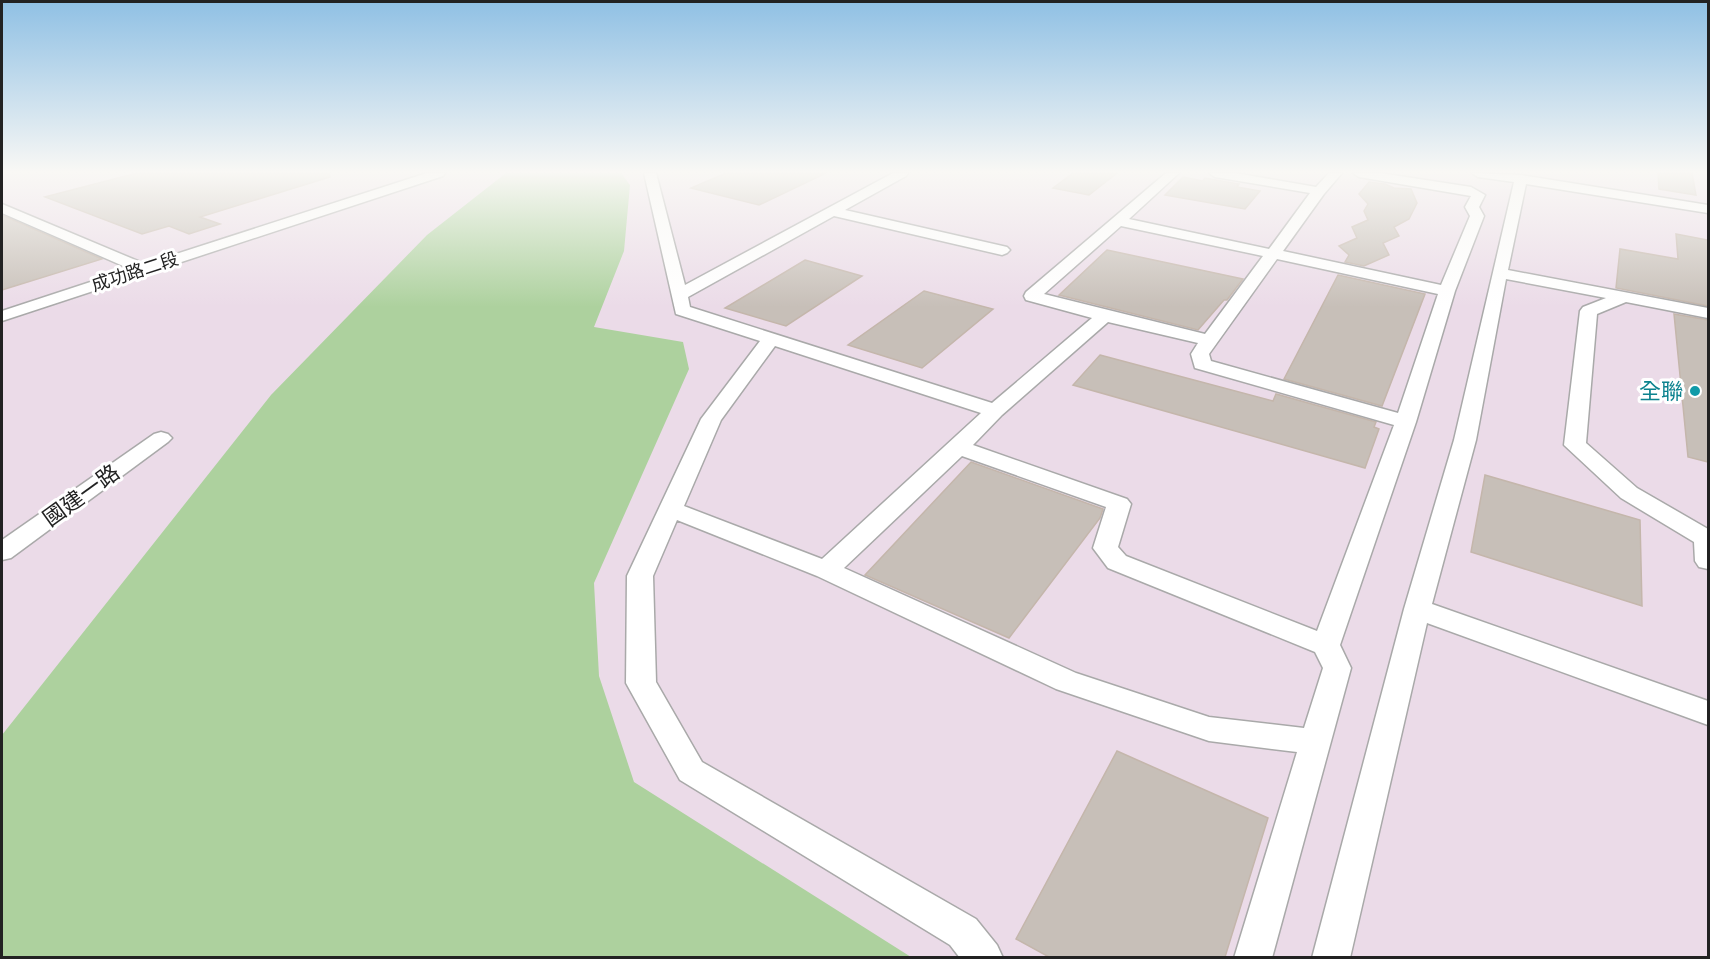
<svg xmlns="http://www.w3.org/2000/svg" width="1710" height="959" font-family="Mulish,'Noto Sans TC',sans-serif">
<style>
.industrial{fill:#ebdbe8}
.forest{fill:#add19e}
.building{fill:#c7bfb8;stroke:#c4b6ab;stroke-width:1.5}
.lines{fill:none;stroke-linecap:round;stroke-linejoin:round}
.minor-casing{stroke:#a9a9a9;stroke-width:3}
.minor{fill:#fff;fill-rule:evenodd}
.culture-dot{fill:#0f9aa8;stroke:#fff;stroke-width:2}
.labels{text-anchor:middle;stroke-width:6;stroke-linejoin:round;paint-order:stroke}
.far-street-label{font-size:18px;fill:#222;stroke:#fff}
.culture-label{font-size:22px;fill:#0d838f;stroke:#fff;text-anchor:end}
.street-label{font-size:22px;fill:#222;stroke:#fff}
</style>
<rect width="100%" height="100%" fill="#f2efe9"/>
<rect class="industrial" x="2" y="173" width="1706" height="784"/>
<path class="forest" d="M 506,173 L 621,173 L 630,185 L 624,251 L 594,327 L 683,342 L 689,369 L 594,583 L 599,676 L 634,782 L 911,957 L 2,957 L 2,735 L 271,395 L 427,235 Z"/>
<g class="building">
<path d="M 137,173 L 329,173 L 330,177 L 200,217 L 220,224 L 189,234 L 169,226 L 142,234 L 45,197 Z"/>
<path d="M 726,173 L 826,173 L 759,205 L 691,188 Z"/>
<path d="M 1073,173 L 1117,173 L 1089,195 L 1053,188 Z"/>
<path d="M 1658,173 L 1692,173 L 1696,195 L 1659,189 Z"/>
<path d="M 1183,177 L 1203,181 L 1205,178 L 1239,184 L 1237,187 L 1260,191 L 1245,209 L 1165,195 Z"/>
<path d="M 1369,182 L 1385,184 L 1394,188 L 1411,189 L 1417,203 L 1409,219 L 1394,227 L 1399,236 L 1383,243 L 1389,255 L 1364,266 L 1345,262 L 1349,255 L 1339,246 L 1357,238 L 1352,227 L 1368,220 L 1364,211 L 1368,204 L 1359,194 Z"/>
<path d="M 2,215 L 102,259 L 2,290 Z"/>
<path d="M 1676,234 L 1708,240 L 1708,306 L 1616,288 L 1620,249 L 1678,259 Z"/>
<path d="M 1107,250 L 1243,279 L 1227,300 L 1224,300 L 1198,330 L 1059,295 Z"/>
<path d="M 805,260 L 862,276 L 786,326 L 725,308 Z"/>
<path d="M 1338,275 L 1425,294 L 1382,406 L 1284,379 Z"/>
<path d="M 924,291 L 993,309 L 922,368 L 848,345 Z"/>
<path d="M 1674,314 L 1708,320 L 1708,462 L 1688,457 Z"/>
<path d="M 1100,355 L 1273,401 L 1276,394 L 1376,422 L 1374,427 L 1379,429 L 1365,468 L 1073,385 Z"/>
<path d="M 971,462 L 1103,509 L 1100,518 L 1009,638 L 865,575 Z"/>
<path d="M 1485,475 L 1640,520 L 1642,606 L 1471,552 Z"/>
<path d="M 1117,751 L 1268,818 L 1225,957 L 1049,957 L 1016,939 Z"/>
</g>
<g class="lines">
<defs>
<g id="minor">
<path d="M 427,173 L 445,173 L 443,176 L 2,321 L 2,311 L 130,269 L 2,213 L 2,204 L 145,264 Z"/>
<path d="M 644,173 L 656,173 L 685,285 L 893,173 L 908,173 L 906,176 L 845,210 L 1007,247 L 1010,250 L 1007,253 L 1002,255 L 834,216 L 688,297 L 690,307 L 992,403 L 1092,318 L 1026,300 L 1024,296 L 1026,292 L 1166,173 L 1179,173 L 1129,219 L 1269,249 L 1310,193 L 1215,177 L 1209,173 L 1235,173 L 1316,187 L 1329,173 L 1342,173 L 1324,194 L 1283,251 L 1441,285 L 1470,216 L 1465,207 L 1471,196 L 1359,177 L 1353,173 L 1380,173 L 1471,187 L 1485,195 L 1479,207 L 1484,216 L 1455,291 L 1416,422 L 1340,645 L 1351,668 L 1272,958 L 1234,958 L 1297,752 L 1209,741 L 1056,689 L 817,576 L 677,520 L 653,576 L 656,682 L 702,762 L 976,919 L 997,945 L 1003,958 L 960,958 L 950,945 L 680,780 L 626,683 L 627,576 L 701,419 L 760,341 L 676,314 ZM 1121,226 L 1263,256 L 1205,334 L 1044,294 ZM 1277,259 L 1438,294 L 1398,413 L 1211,361 L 1209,354 ZM 1108,322 L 1198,343 L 1191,354 L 1195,368 L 1394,425 L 1317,631 L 1126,556 L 1118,547 L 1131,504 L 1127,499 L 973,445 L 1002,415 ZM 775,346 L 981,413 L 822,559 L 684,506 L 721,420 ZM 962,456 L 1106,507 L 1093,548 L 1108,568 L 1315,652 L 1323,668 L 1304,728 L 1209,717 L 1076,673 L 844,568 Z"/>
<path d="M 1472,173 L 1521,175 L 1708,205 L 1708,213 L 1526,184 L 1508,270 L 1708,308 L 1708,318 L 1626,302 L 1597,314 L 1586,443 L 1637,488 L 1708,529 L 1708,569 L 1699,567 L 1695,561 L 1694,542 L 1621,498 L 1564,445 L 1580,311 L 1583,307 L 1606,298 L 1506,279 L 1476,440 L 1432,604 L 1708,701 L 1708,725 L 1427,623 L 1350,958 L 1312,958 L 1404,609 L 1454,440 L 1514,182 L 1478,177 Z"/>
<path d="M 161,432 L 168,434 L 172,438 L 168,442 L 11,558 L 2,560 L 2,540 L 154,434 Z"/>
</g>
</defs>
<use href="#minor" class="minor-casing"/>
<use href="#minor" class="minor"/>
</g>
<linearGradient id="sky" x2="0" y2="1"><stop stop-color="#8fc0e4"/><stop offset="0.56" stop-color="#f9f8f5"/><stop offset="1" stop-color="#f9f8f5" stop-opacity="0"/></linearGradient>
<rect width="1710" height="307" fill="url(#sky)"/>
<circle class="culture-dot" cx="1695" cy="391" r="6"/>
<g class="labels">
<g class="far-street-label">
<text transform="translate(135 272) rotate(-18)" y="6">成功路二段</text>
</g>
<g class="culture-label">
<text x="1683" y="399">全聯</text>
</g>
<g class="street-label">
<text transform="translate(81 495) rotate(-36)" y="8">國建一路</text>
</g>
</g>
<rect width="1710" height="959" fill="none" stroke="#222222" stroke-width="6"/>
</svg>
